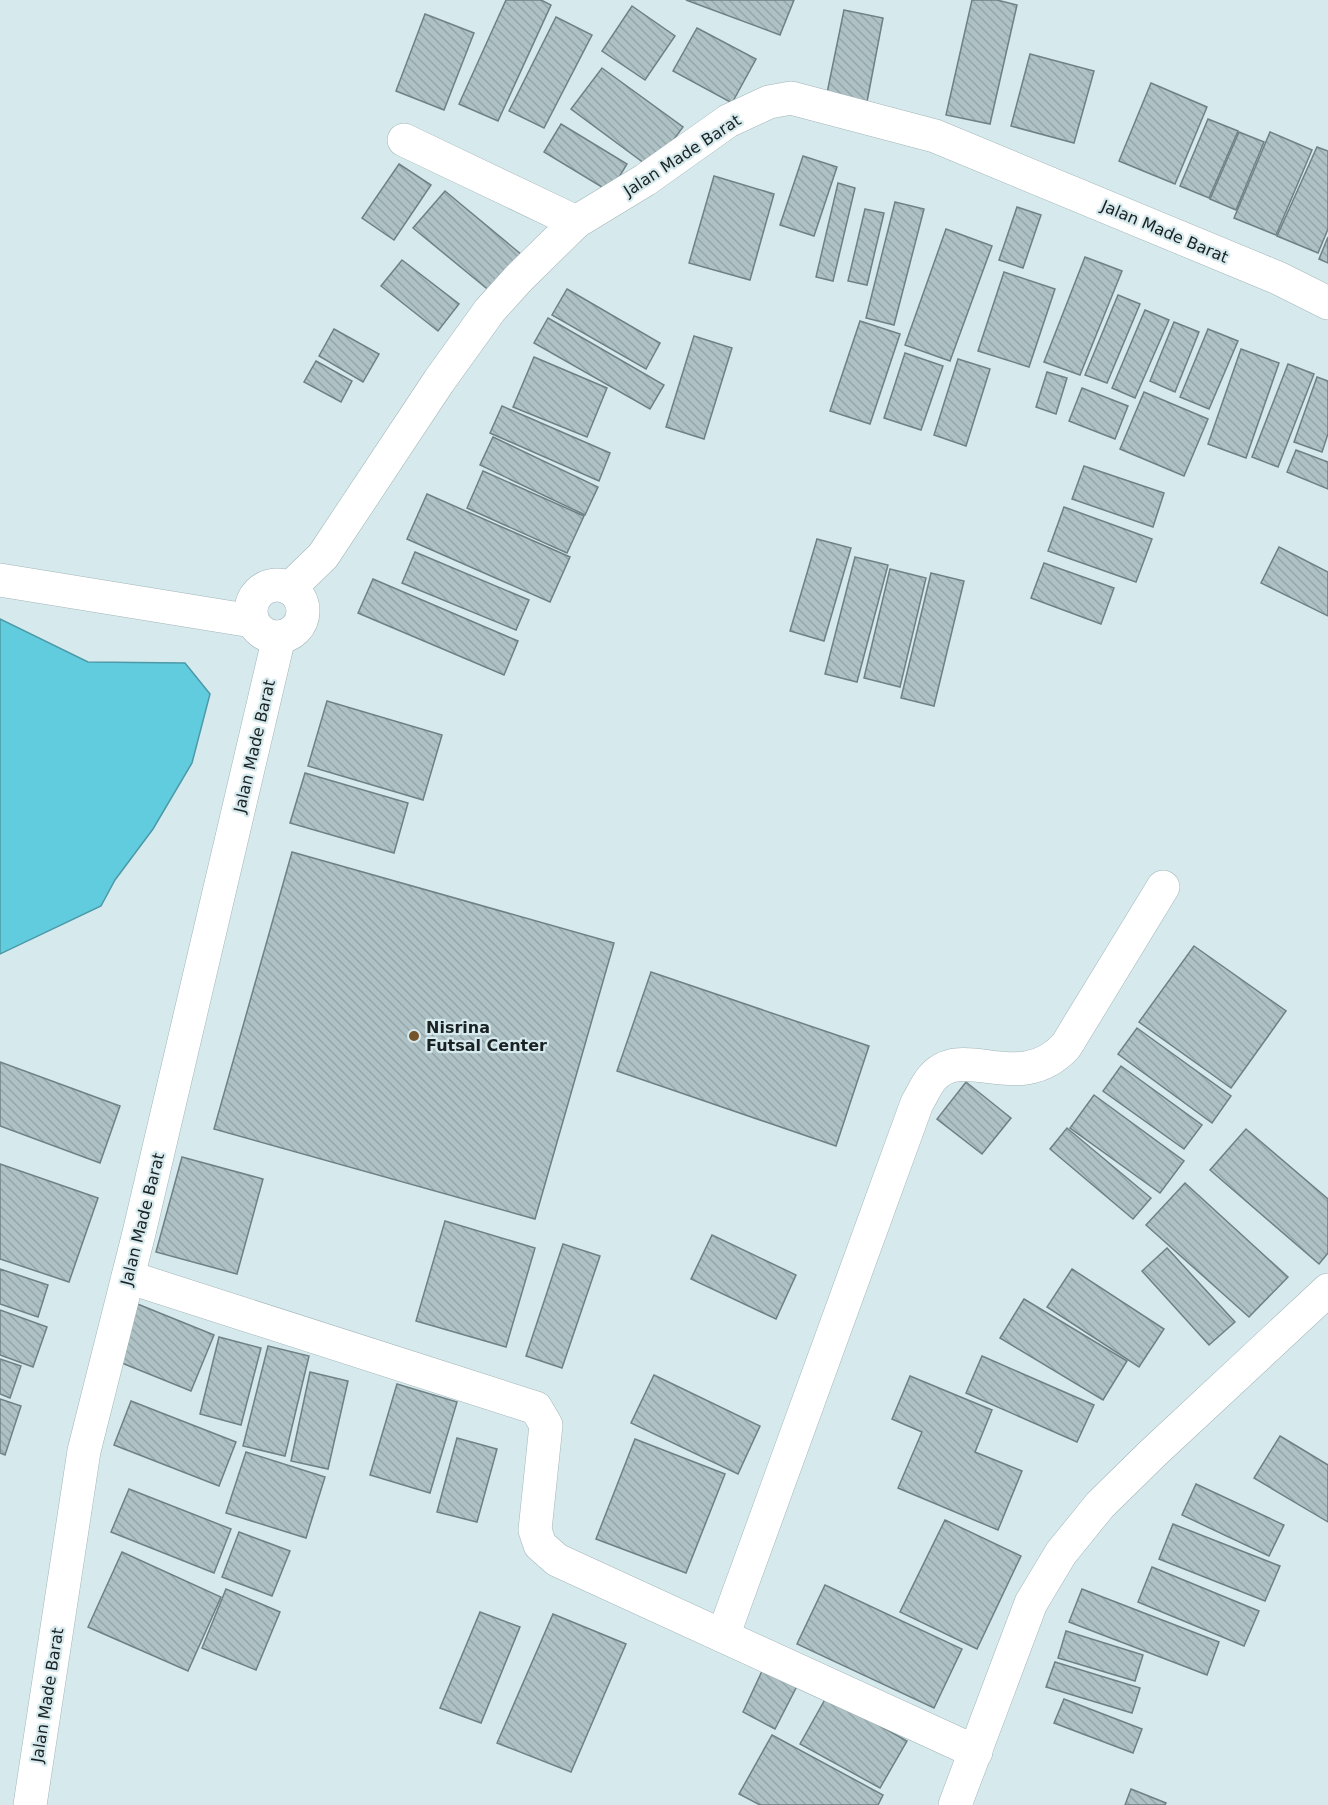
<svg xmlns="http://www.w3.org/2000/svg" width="1328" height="1805" font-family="'DejaVu Sans',sans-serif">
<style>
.water{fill:#62ccdf;stroke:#4c99a7;stroke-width:1.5}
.building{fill:url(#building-back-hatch);stroke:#6f8185;stroke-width:1.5}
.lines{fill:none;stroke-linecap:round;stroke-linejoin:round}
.street-casing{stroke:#a2b5b9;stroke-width:34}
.street{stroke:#fff;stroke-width:33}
.poi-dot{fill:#75542b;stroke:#d6eaee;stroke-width:2}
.labels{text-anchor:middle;stroke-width:4.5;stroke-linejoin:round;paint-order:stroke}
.street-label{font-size:16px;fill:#1a2123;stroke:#d6eaee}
.poi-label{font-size:16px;font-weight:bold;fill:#1a2123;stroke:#d6eaee;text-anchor:start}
</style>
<defs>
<pattern id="building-back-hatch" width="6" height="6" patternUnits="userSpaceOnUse" patternTransform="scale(1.5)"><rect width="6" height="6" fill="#aec1c5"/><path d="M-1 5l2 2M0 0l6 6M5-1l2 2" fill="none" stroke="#95a6a9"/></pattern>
</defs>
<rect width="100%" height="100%" fill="#d6eaee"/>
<path class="water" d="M 0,619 L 88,662 L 185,663 L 210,694 L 192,763 L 153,829 L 115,880 L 101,906 L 0,954 Z"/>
<g class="building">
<path d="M 506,0 L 541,0 L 551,5 L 498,121 L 459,104 Z"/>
<path d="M 686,0 L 794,0 L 780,35 Z"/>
<path d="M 972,0 L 997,0 L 1017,5 L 990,124 L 946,115 Z"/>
<path d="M 632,6 L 675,36 L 645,80 L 602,51 Z"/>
<path d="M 844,10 L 883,18 L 866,107 L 826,98 Z"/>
<path d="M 425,14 L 474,33 L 444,110 L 396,91 Z"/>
<path d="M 556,17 L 592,35 L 544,128 L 509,111 Z"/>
<path d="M 697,28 L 756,59 L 732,103 L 673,71 Z"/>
<path d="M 1030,54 L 1094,71 L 1074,143 L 1011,126 Z"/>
<path d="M 602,68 L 683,127 L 652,169 L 571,109 Z"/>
<path d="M 1151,83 L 1207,107 L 1175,184 L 1119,161 Z"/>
<path d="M 1208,119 L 1238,131 L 1209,198 L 1180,186 Z"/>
<path d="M 561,124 L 627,164 L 610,192 L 544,152 Z"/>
<path d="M 1239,132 L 1264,142 L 1236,210 L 1210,199 Z"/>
<path d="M 1270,132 L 1312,150 L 1276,235 L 1234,218 Z"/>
<path d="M 1317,147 L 1328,151 L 1328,229 L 1318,253 L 1277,236 Z"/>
<path d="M 803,156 L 837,167 L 814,236 L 780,225 Z"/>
<path d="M 399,164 L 431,185 L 394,240 L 362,218 Z"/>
<path d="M 714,176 L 774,194 L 750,280 L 689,263 Z"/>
<path d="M 838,183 L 855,188 L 833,281 L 816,277 Z"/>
<path d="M 445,191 L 522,255 L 491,292 L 413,228 Z"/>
<path d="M 895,202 L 924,209 L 894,325 L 866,318 Z"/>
<path d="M 1017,207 L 1041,215 L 1023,268 L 999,260 Z"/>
<path d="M 865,209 L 884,213 L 867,285 L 848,281 Z"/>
<path d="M 946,229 L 992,246 L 950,361 L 905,345 Z"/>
<path d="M 1328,237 L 1328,263 L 1319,259 Z"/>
<path d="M 1085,257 L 1122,271 L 1080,375 L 1044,362 Z"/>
<path d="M 402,260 L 459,304 L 438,331 L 381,286 Z"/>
<path d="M 1004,272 L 1055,289 L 1029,367 L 978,351 Z"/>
<path d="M 567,289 L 660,343 L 646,369 L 552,315 Z"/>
<path d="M 1118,295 L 1140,304 L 1107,383 L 1085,375 Z"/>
<path d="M 1145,310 L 1169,320 L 1135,398 L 1112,388 Z"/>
<path d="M 548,318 L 664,385 L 650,409 L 534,343 Z"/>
<path d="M 860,321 L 900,334 L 870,424 L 830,411 Z"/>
<path d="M 1174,322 L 1199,332 L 1175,392 L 1150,381 Z"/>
<path d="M 334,329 L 379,354 L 363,382 L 319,356 Z"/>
<path d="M 1208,329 L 1238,341 L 1209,409 L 1180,397 Z"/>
<path d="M 694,336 L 732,348 L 704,439 L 666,427 Z"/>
<path d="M 1241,349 L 1279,363 L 1246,458 L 1208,444 Z"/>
<path d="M 905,353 L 943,366 L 921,430 L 884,418 Z"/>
<path d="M 534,357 L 607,388 L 587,437 L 513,407 Z"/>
<path d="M 958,359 L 990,369 L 966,446 L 934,435 Z"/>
<path d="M 316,361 L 352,381 L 341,402 L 304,382 Z"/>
<path d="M 1288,364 L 1314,374 L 1278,467 L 1252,457 Z"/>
<path d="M 1047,372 L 1067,378 L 1056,414 L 1036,407 Z"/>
<path d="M 1317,377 L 1328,381 L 1328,434 L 1322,452 L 1294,442 Z"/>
<path d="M 1082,388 L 1128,406 L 1115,439 L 1069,421 Z"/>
<path d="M 1144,392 L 1208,419 L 1184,476 L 1120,449 Z"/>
<path d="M 502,406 L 610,453 L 599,481 L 490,433 Z"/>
<path d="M 493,437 L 598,487 L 585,515 L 480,465 Z"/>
<path d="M 1296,450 L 1328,462 L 1328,489 L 1287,472 Z"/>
<path d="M 1084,466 L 1164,493 L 1153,527 L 1072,499 Z"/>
<path d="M 483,471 L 584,516 L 567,553 L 467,508 Z"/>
<path d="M 427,494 L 570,557 L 550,602 L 407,539 Z"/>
<path d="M 1064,507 L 1152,539 L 1136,582 L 1048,551 Z"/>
<path d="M 817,539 L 851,548 L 824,641 L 790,631 Z"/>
<path d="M 1279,547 L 1328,572 L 1328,616 L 1261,583 Z"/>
<path d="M 415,552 L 529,600 L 516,630 L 402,583 Z"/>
<path d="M 855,557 L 888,565 L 857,682 L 825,674 Z"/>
<path d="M 1044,563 L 1114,588 L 1101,624 L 1031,598 Z"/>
<path d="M 890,569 L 926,578 L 900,687 L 864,678 Z"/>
<path d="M 931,573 L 964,581 L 934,706 L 901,698 Z"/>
<path d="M 373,579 L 518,641 L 504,675 L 358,613 Z"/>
<path d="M 327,701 L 442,735 L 423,800 L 308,766 Z"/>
<path d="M 305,773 L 408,803 L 394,853 L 290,823 Z"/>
<path d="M 292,852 L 614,943 L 535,1219 L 214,1129 Z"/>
<path d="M 1194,946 L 1286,1011 L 1231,1088 L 1139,1022 Z"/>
<path d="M 651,972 L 869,1046 L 836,1146 L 617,1071 Z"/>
<path d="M 1137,1028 L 1231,1096 L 1212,1123 L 1118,1054 Z"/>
<path d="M 0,1062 L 120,1106 L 100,1163 L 0,1126 Z"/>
<path d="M 1121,1066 L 1202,1125 L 1184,1149 L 1103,1091 Z"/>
<path d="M 966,1082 L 1011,1118 L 982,1154 L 937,1119 Z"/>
<path d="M 1094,1095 L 1184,1161 L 1160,1193 L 1070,1128 Z"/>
<path d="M 1067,1128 L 1151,1198 L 1133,1219 L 1050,1149 Z"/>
<path d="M 1246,1129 L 1328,1199 L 1328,1253 L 1319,1264 L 1210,1170 Z"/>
<path d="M 182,1157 L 263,1179 L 237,1274 L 156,1252 Z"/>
<path d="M 0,1164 L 98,1198 L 69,1282 L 0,1259 Z"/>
<path d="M 1185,1183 L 1288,1277 L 1249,1317 L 1146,1225 Z"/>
<path d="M 445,1221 L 535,1248 L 506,1347 L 416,1321 Z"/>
<path d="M 712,1235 L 796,1275 L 776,1319 L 691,1279 Z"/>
<path d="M 563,1244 L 600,1256 L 562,1368 L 526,1356 Z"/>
<path d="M 1167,1248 L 1235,1322 L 1209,1345 L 1142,1271 Z"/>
<path d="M 0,1269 L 48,1285 L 38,1317 L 0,1304 Z"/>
<path d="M 1072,1269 L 1164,1329 L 1139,1367 L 1047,1307 Z"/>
<path d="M 1024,1299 L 1127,1361 L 1103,1400 L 1000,1338 Z"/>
<path d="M 135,1303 L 214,1335 L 191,1391 L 112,1359 Z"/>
<path d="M 0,1310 L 47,1327 L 33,1367 L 0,1355 Z"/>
<path d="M 219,1337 L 261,1348 L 241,1425 L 200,1414 Z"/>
<path d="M 268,1346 L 309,1356 L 285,1456 L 243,1446 Z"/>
<path d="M 982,1356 L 1094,1405 L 1077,1442 L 966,1393 Z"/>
<path d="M 0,1359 L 21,1366 L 10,1398 L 0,1394 Z"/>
<path d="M 310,1372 L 348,1381 L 328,1469 L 291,1461 Z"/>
<path d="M 654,1375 L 760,1426 L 738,1474 L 631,1423 Z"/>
<path d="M 910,1376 L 992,1410 L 975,1452 L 1022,1471 L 998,1530 L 898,1488 L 922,1432 L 892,1419 Z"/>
<path d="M 397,1384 L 457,1402 L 430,1493 L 370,1475 Z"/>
<path d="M 0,1399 L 21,1406 L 5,1455 L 0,1453 Z"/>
<path d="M 131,1401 L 236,1442 L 219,1486 L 114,1445 Z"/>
<path d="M 1280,1436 L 1328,1465 L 1328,1522 L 1254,1478 Z"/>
<path d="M 457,1438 L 497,1449 L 477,1522 L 437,1512 Z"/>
<path d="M 635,1439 L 725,1474 L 686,1573 L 596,1539 Z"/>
<path d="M 246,1452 L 325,1477 L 306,1538 L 226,1513 Z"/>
<path d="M 1196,1484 L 1284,1525 L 1269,1556 L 1182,1515 Z"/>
<path d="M 129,1489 L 231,1529 L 214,1573 L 111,1532 Z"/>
<path d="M 945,1520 L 1021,1556 L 977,1649 L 900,1612 Z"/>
<path d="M 1173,1524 L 1280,1566 L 1265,1601 L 1159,1559 Z"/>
<path d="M 239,1532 L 290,1551 L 272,1596 L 222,1577 Z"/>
<path d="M 122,1552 L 221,1597 L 188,1671 L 88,1627 Z"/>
<path d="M 1152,1567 L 1259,1611 L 1244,1646 L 1138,1602 Z"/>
<path d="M 825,1585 L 962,1649 L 934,1708 L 797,1644 Z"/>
<path d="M 226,1589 L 280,1612 L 256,1670 L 202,1648 Z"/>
<path d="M 1082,1589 L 1219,1642 L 1207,1675 L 1069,1622 Z"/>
<path d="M 480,1612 L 520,1627 L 481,1723 L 440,1708 Z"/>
<path d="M 553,1614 L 626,1644 L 571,1772 L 497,1743 Z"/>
<path d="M 1066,1631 L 1143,1655 L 1135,1681 L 1058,1658 Z"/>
<path d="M 1055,1662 L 1140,1688 L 1132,1713 L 1046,1687 Z"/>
<path d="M 763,1669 L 797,1686 L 775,1729 L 743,1712 Z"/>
<path d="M 827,1696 L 907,1741 L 880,1788 L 800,1744 Z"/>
<path d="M 1064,1699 L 1142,1729 L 1133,1753 L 1054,1723 Z"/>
<path d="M 772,1735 L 883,1795 L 878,1805 L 760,1805 L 739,1794 Z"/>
<path d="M 1131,1789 L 1166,1803 L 1165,1805 L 1125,1805 Z"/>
</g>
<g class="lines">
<defs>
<g id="street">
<path d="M 404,140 L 576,222"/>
<path d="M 0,580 L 252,621"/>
<circle cx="277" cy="611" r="26"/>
<path d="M 290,588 L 323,556 L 439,381 L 490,310 L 519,278 L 576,222 L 645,180 L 728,121 L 769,102 L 791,98 L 935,136 L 1278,278 L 1328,303"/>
<path d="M 128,1277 L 536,1408 L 546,1425 L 535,1530 L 540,1545 L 557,1560 L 976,1752"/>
<path d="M 723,1636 L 917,1103 C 922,1095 926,1085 932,1078 C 963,1041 1019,1097 1066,1046 L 1163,887"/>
<path d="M 30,1805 L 84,1451 L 139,1233 L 279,637"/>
<path d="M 955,1805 L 1031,1603 L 1061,1553 L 1100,1505 L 1153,1453 L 1328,1290"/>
</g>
</defs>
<use href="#street" class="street-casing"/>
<use href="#street" class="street"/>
</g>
<circle class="poi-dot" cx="414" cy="1036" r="6"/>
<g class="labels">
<g class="street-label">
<text transform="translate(682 155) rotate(-33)" y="6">Jalan Made Barat</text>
<text transform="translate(1165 231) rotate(23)" y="6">Jalan Made Barat</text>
<text transform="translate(254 746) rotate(-77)" y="6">Jalan Made Barat</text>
<text transform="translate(142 1219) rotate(-76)" y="6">Jalan Made Barat</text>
<text transform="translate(47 1695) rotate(-81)" y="6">Jalan Made Barat</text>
</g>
<g class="poi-label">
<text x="426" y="1033">Nisrina<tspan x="426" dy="18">Futsal Center</tspan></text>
</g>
</g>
</svg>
